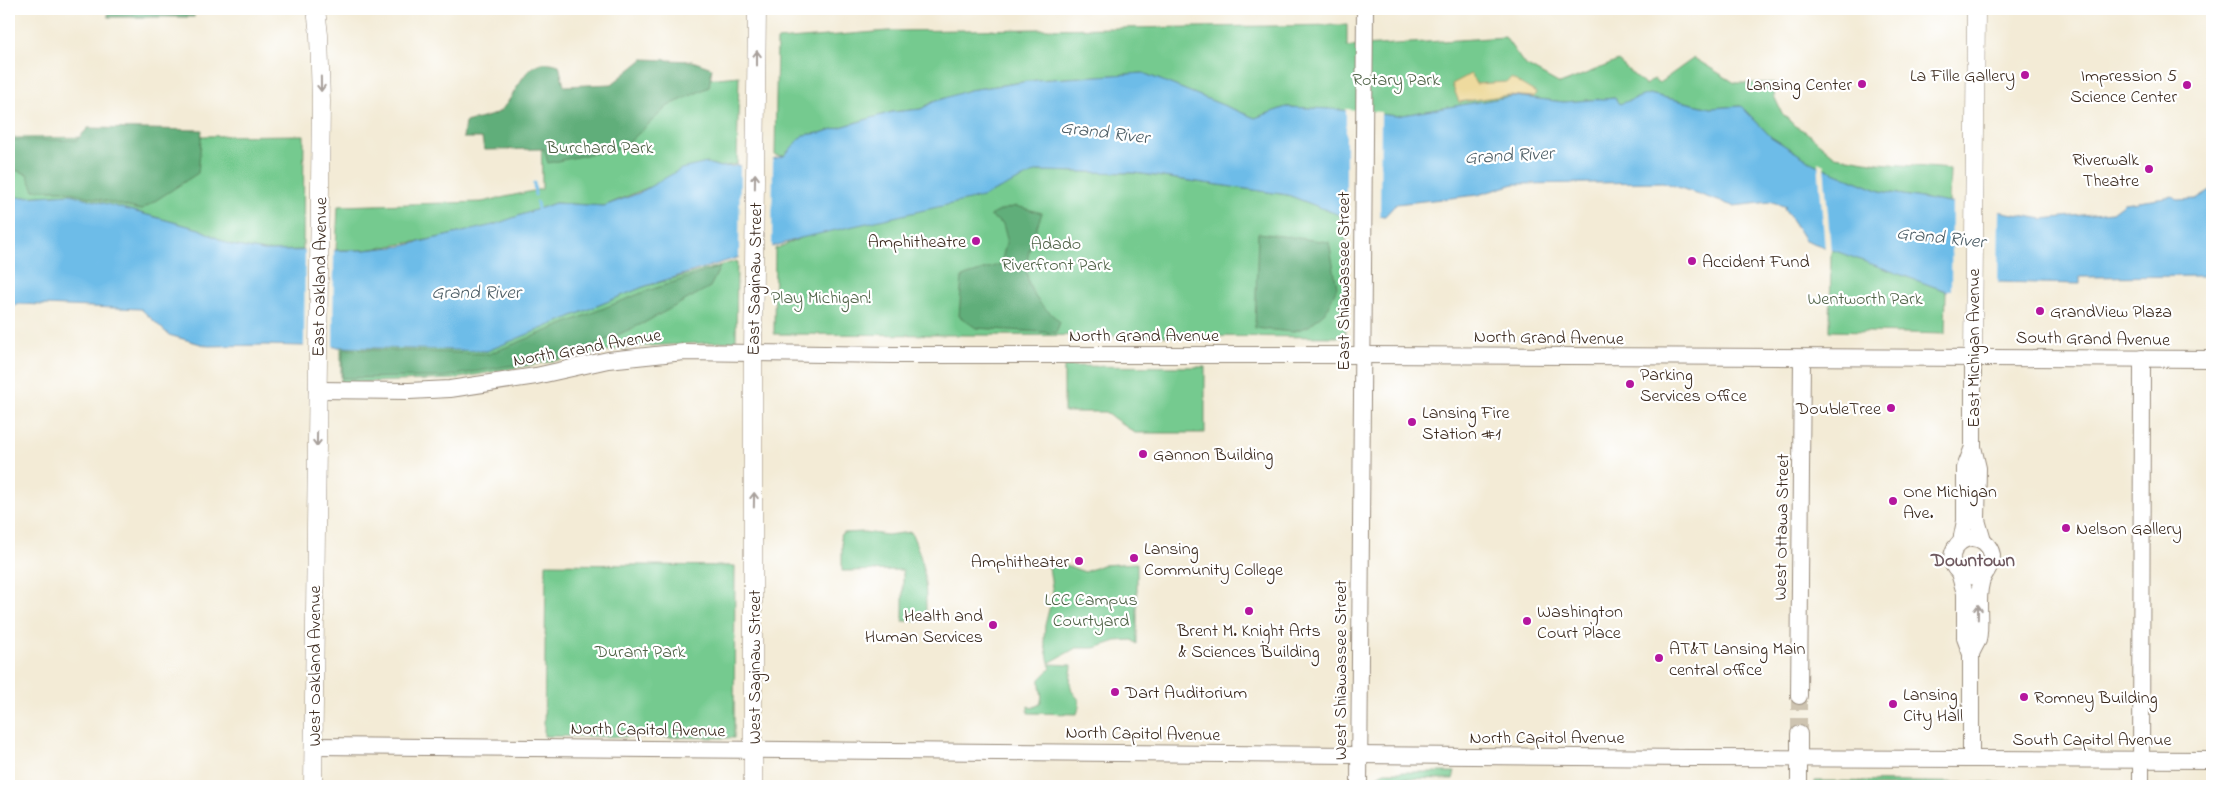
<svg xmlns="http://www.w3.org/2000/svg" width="2221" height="795" font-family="'Indie Flower',sans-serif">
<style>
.green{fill:#75ca8f;stroke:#587a56}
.forest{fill:#60ae7a;stroke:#4e6c4c}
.sand{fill:#eeda9e;stroke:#94825e}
.water{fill:#6dbce8;stroke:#547383}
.pier{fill:#f3ebd6}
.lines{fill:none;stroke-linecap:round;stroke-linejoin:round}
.stream{stroke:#6dbce8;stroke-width:3}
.secondary-tunnel{stroke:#cec4b1;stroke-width:16;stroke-dasharray:16 8;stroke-linecap:butt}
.secondary-casing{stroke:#978a7a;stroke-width:18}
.primary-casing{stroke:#978a7a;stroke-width:19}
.secondary{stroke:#fff;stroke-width:16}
.primary{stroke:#fff;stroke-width:18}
.oneway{stroke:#a79f9a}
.poi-dot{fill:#b5179e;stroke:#fff;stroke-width:2}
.labels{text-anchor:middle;stroke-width:4.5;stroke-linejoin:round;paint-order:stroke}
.poi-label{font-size:18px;fill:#3b2a1e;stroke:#fff;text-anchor:start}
.park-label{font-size:18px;fill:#4f6246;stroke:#fff}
.street-label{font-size:18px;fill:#3b2a1e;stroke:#fff}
.water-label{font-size:19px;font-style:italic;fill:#4c5d65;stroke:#fff}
.neighbourhood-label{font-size:19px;font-weight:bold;fill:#705b61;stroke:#fff}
</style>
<rect width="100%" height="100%" fill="#fff"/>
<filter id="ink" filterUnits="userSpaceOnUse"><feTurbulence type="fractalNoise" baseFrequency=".02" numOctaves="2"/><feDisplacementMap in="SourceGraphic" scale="10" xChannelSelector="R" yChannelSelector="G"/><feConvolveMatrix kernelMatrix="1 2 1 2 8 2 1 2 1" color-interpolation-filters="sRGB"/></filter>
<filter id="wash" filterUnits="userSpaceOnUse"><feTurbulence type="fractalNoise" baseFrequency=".0096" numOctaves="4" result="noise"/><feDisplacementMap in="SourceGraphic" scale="20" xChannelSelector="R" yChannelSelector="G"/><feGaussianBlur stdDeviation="1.12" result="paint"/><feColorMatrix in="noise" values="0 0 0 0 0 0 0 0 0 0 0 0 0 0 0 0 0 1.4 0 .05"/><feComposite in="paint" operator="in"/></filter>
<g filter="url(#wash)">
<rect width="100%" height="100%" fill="#f3ebd6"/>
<g class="green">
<path d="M 1347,25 L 1347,47 L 1505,37 L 1524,64 L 1560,84 L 1618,61 L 1645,85 L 1654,79 L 1659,83 L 1694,58 L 1735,83 L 1775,83 L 1774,96 L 1782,113 L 1795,126 L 1806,132 L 1835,156 L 1878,163 L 1950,169 L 1949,203 L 1880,191 L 1814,164 L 1771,137 L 1741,106 L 1711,108 L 1649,94 L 1619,105 L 1615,98 L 1564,102 L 1513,96 L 1397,116 L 1331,109 L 1286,107 L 1255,118 L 1143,73 L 1037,80 L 969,90 L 953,96 L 1038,171 L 1135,173 L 1288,195 L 1346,217 L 1345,337 L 774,334 L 775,249 L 801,238 L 933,102 L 921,109 L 892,112 L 820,133 L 803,135 L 784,156 L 775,155 L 777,40 L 888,31 Z"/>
<path d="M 739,76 L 737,164 L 720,167 L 707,163 L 604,206 L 555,203 L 491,226 L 427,240 L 365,250 L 336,250 L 338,206 L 482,202 L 542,189 L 541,94 Z"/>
<path d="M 304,135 L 303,250 L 264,251 L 231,245 L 199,229 L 70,194 L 9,198 L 9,138 Z"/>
<path d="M 1831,249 L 1946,291 L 1945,334 L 1830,331 Z"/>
<path d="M 737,261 L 736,341 L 631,347 L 453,379 L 341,383 L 341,347 L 487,351 L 643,287 Z"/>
<path d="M 1064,366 L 1205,367 L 1205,433 L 1135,433 L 1105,412 L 1064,412 Z"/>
<path d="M 864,532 L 887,535 L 911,532 C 926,565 926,582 926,618 L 921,621 L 903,621 L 903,570 L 842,571 L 842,544 L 840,535 L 843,533 Z"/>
<path d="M 1137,563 L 1137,644 L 1132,640 L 1116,641 L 1095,648 L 1076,648 L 1049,663 L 1044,639 L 1045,625 L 1053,594 L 1049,567 L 1065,565 L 1085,572 L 1102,565 Z"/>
<path d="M 546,564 L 735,566 L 734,738 L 544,736 Z"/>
<path d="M 1049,664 L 1072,665 C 1072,671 1069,681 1071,687 C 1074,700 1084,695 1077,714 L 1028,713 L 1028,706 L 1032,708 L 1040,704 C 1044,695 1039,689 1040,679 L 1051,668 Z"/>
<path d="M 1384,772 L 1455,772 L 1453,779 L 1390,778 L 1382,786 L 1373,786 L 1373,778 Z"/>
<path d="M 1815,781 L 2120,784 L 2120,786 L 1815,786 Z"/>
</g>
<g class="forest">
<rect x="108" y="9" width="86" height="8"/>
<path d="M 643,59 L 692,61 L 712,68 L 709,87 L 668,106 L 624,147 L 548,163 L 544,149 L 484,150 L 482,138 L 463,138 L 465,122 C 473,120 496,116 501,110 C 521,90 524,53 559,65 L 564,86 L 612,84 Z"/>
<path d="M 88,128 L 202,130 L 198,173 L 141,210 L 62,190 L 34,190 L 27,174 L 9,168 L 9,140 L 77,140 Z"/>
<path d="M 1016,206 L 1042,213 C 1032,240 1017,271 1036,298 C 1042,307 1052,314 1060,322 L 1056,333 L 976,328 L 959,316 L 962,277 L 1001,264 L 1007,239 L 1003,224 L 990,216 L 1002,210 Z"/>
<path d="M 1258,233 L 1329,242 L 1337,287 L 1326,311 L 1309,326 L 1291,332 L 1255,328 Z"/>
<path d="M 720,267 L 710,287 L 644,323 L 573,355 L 444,377 L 342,378 L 343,349 L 489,354 L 644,292 Z"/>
</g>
<path class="sand" d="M 1471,74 L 1476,84 L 1506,82 L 1511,78 L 1536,93 L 1534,97 L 1509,95 L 1459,102 L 1452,84 Z"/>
<path class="water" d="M 1143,73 L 1255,118 L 1286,107 L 1331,109 L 1397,116 L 1513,96 L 1564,102 L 1615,98 L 1619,104 L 1649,94 L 1711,108 L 1741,106 L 1771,137 L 1814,164 L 1880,191 L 2043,219 L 2112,212 L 2124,203 L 2173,196 L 2177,200 L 2196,199 L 2212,189 L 2212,272 L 2203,276 L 2080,277 L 2080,284 L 1998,282 L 1946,291 L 1805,240 L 1784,208 L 1786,207 L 1770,201 L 1770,202 L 1733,206 L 1663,182 L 1514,184 L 1478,195 L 1396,204 L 1385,216 L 1342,216 L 1288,195 L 1135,173 L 1038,171 L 982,197 L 801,238 L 643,287 L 487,351 L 265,345 L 208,346 L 169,335 L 141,309 L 19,304 L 9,309 L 9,198 L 70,194 L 199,229 L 231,245 L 264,251 L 365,250 L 402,246 L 493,225 L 555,203 L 604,206 L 639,193 L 681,169 L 707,163 L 720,167 L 749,165 L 784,156 L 803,135 L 820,133 L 892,112 L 921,109 L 933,102 L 969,90 L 1037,80 Z"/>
<g class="pier">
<path d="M 1346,109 L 1381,112 L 1380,219 L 1346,219 Z"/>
<path d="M 773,156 L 772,250 L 739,260 L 740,163 Z"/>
<path d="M 1818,162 L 1824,165 L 1831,252 L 1825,250 Z"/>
<path d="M 1952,201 L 1999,209 L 1998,285 L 1948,294 L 1948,290 L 1951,290 Z"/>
<path d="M 305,248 L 334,248 L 333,349 L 304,348 Z"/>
</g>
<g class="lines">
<g class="stream">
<path d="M 534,183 L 535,195"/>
<path d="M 537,202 L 538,209"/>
</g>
</g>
</g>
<g filter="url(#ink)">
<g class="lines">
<path class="secondary-tunnel" d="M 1799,734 L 1799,696"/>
<defs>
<g id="secondary">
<path d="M 1973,357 L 1973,447 L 1978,468 L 1977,520 L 1983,541"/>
<path d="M 317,390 L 409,391 L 450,389 L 536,376 L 608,360 L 684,352 L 893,355 L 1363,355 L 2212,359"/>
<path d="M 1961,541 L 1965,521 L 1965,468 L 1973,447"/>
<path d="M 1959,573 L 1965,593 L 1965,638 L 1971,654 L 1971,759"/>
<path d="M 1971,654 C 1973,649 1976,644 1978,640 C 1982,622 1976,601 1981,583 C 1983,573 1993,566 1992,555 C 1990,545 1981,537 1970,538 C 1964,539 1958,543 1955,548 C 1943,569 1969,585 1987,571"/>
<path d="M 1799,696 L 1802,358"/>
<path d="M 314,746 L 1691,758 L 2212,760"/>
<path d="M 1359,786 L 1365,9"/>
<path d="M 1799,786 L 1799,734"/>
<path d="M 2141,786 L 2142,358"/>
</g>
<g id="primary">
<path d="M 1973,357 L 1976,9"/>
<path d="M 313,786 L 321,101 L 319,35 L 316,9"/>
<path d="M 753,786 L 753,353 L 757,9"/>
</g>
</defs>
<use href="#secondary" class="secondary-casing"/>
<use href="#primary" class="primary-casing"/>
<use href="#secondary" class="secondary"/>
<use href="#primary" class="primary"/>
</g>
<defs><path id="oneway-shaft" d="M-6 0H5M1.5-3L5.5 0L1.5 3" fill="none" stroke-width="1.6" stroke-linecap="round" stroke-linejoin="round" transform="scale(1.25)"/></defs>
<g class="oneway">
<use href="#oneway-shaft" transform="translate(757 58) rotate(-90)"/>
<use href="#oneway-shaft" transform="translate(321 84) rotate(89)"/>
<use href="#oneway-shaft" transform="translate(755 181) rotate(-89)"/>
<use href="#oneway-shaft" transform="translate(317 439) rotate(91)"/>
<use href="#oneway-shaft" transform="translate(754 500) rotate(-89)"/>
<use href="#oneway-shaft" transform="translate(1978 612) rotate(-89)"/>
</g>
</g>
<g class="poi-dot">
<circle cx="2025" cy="75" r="5"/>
<circle cx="1862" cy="84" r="5"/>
<circle cx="2187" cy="85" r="5"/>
<circle cx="2149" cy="169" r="5"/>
<circle cx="976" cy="241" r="5"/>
<circle cx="1692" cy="261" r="5"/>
<circle cx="2040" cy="311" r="5"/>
<circle cx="1630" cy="384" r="5"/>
<circle cx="1891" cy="408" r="5"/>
<circle cx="1412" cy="422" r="5"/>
<circle cx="1143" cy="454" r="5"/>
<circle cx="1893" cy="501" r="5"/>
<circle cx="2066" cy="528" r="5"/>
<circle cx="1134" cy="558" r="5"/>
<circle cx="1079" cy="561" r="5"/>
<circle cx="1249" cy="611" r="5"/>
<circle cx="1527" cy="621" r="5"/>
<circle cx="993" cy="625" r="5"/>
<circle cx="1659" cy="658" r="5"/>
<circle cx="1115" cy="692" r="5"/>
<circle cx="2024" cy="697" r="5"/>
<circle cx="1893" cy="704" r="5"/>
</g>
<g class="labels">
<g class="poi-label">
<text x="2015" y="81" text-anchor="end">La Fille Gallery</text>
<text x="2177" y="81" text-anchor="end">Impression 5<tspan x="2177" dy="21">Science Center</tspan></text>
<text x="1852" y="90" text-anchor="end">Lansing Center</text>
<text x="2139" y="165" text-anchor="end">Riverwalk<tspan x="2139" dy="21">Theatre</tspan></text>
<text x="966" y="247" text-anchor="end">Amphitheatre</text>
<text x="1702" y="267">Accident Fund</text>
<text x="2050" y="317">GrandView Plaza</text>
<text x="1640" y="380">Parking<tspan x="1640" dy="21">Services Office</tspan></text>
<text x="1881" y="414" text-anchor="end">DoubleTree</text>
<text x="1422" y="418">Lansing Fire<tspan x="1422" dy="21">Station #1</tspan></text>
<text x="1153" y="460">Gannon Building</text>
<text x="1903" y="497">One Michigan<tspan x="1903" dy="21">Ave.</tspan></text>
<text x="2076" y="534">Nelson Gallery</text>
<text x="1144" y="554">Lansing<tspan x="1144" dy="21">Community College</tspan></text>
<text x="1069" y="567" text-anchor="end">Amphitheater</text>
<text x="1537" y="617">Washington<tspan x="1537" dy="21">Court Place</tspan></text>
<text x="983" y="621" text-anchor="end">Health and<tspan x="983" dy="21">Human Services</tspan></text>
<text x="1249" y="636" text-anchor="middle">Brent M. Knight Arts<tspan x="1249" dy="21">&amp; Sciences Building</tspan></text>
<text x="1669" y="654">AT&amp;T Lansing Main<tspan x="1669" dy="21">central office</tspan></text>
<text x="1125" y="698">Dart Auditorium</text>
<text x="1903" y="700">Lansing<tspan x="1903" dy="21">City Hall</tspan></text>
<text x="2034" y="703">Romney Building</text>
</g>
<g class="park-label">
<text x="1396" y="85">Rotary Park</text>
<text x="600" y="153">Burchard Park</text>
<text x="1056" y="249">Adado<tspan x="1056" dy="21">Riverfront Park</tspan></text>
<text x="821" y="303">Play Michigan!</text>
<text x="1865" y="304">Wentworth Park</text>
<text x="1091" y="605">LCC Campus<tspan x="1091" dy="21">Courtyard</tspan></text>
<text x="640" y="657">Durant Park</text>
</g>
<g class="street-label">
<text transform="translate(319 277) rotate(-89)" y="6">East Oakland Avenue</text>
<text transform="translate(754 279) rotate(-89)" y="6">East Saginaw Street</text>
<text transform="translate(1343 281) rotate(-90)" y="6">East Shiawassee Street</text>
<text x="1144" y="341">North Grand Avenue</text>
<text transform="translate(1549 337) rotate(1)" y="6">North Grand Avenue</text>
<text transform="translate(2093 338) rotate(1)" y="6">South Grand Avenue</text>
<text transform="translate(587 347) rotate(-10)" y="6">North Grand Avenue</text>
<text transform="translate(1973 348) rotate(-90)" y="6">East Michigan Avenue</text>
<text transform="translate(1781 527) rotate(-89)" y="6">West Ottawa Street</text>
<text transform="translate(314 666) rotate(-90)" y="6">West Oakland Avenue</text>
<text transform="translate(754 667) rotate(-90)" y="6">West Saginaw Street</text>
<text transform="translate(1340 670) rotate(-90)" y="6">West Shiawassee Street</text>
<text transform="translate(648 729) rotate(1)" y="6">North Capitol Avenue</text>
<text transform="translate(1143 733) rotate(1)" y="6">North Capitol Avenue</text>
<text x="1547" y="743">North Capitol Avenue</text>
<text x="2092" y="745">South Capitol Avenue</text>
</g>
<g class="water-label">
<text transform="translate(1105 131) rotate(7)" y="7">Grand River</text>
<text transform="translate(1509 154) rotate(-3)" y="7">Grand River</text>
<text transform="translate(1941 236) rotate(6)" y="7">Grand River</text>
<text x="476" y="298">Grand River</text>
</g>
<g class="neighbourhood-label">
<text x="1973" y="566">Downtown</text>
</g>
</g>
<rect width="2221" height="795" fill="none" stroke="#fff" stroke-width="30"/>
</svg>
